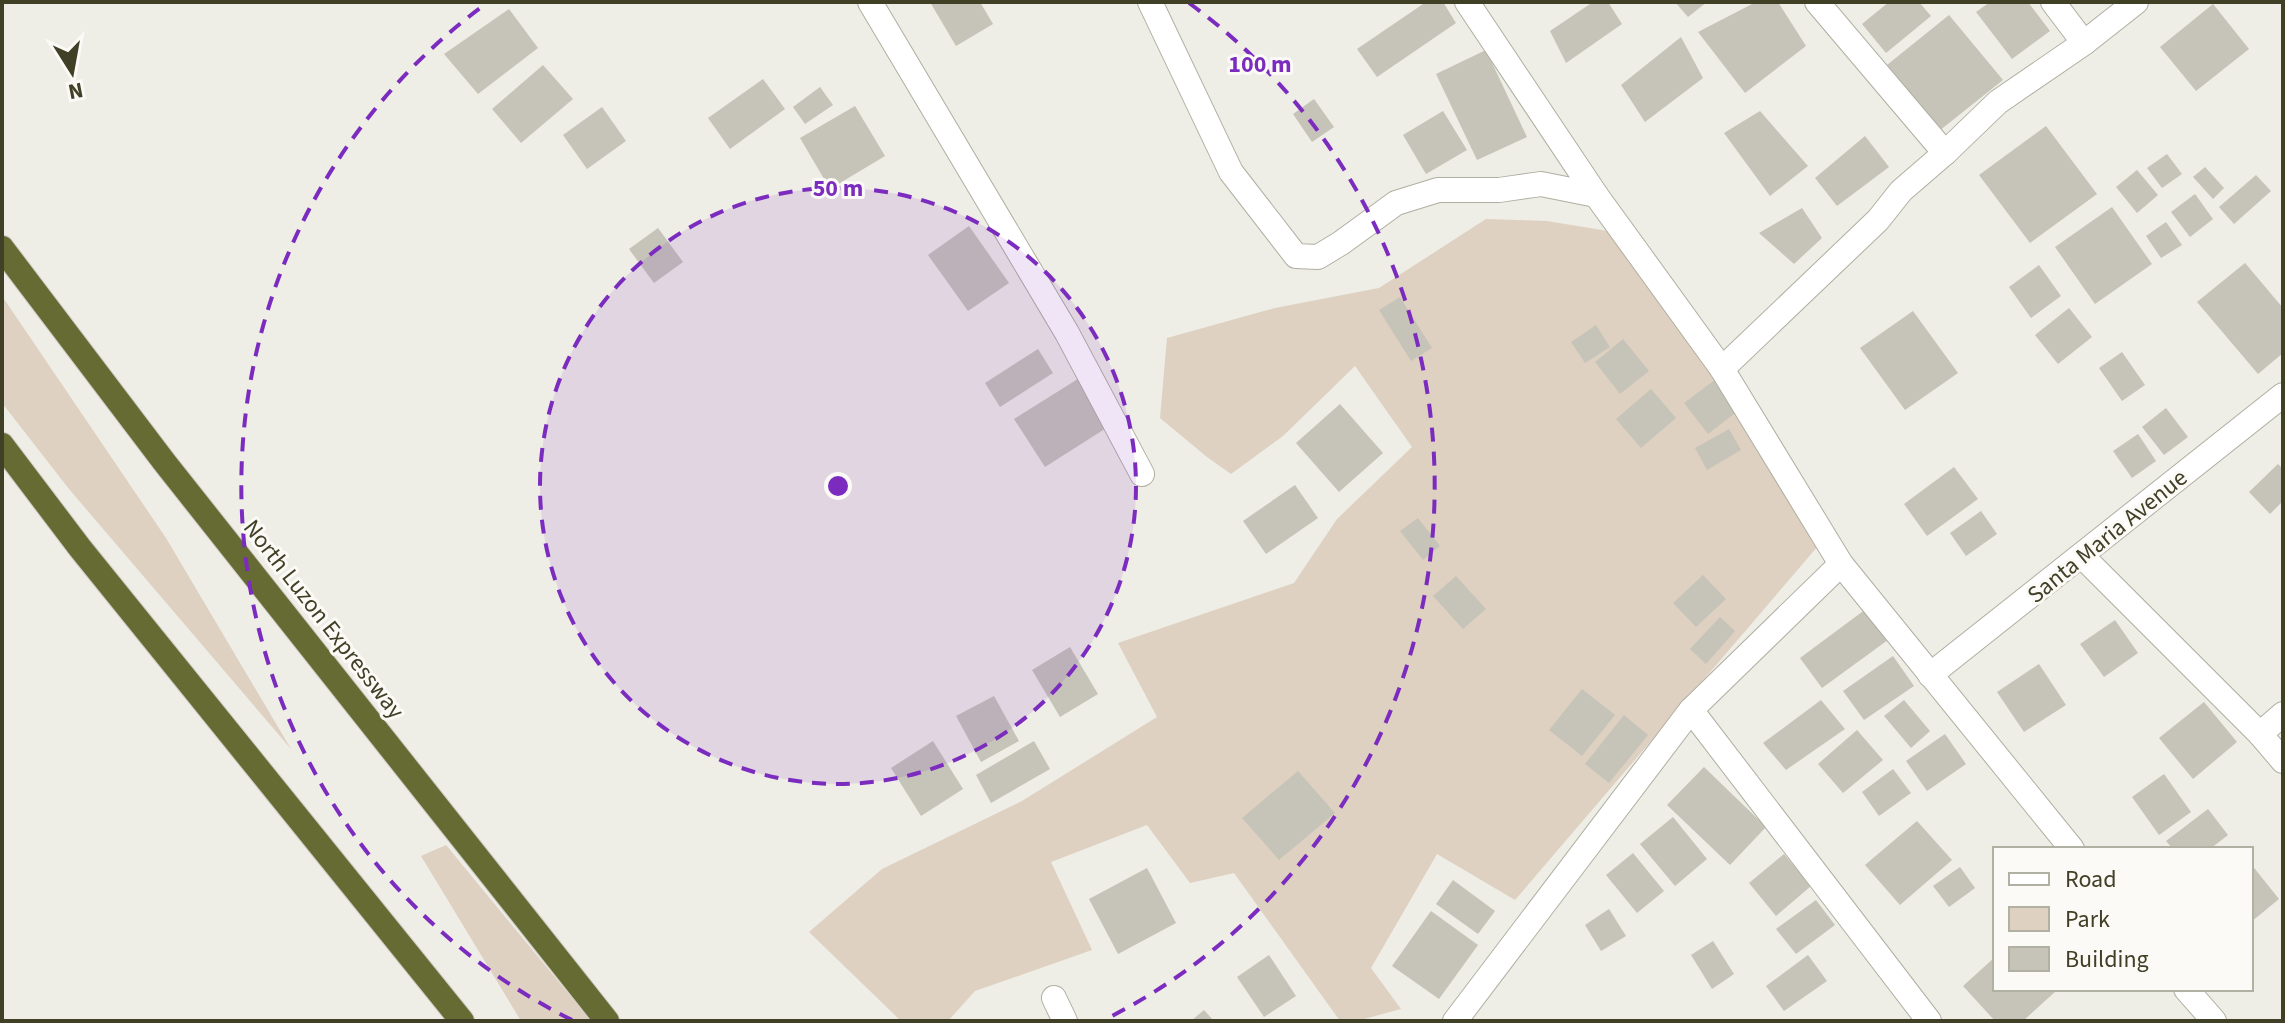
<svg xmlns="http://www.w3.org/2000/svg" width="2285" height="1023" font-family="'Source Sans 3',sans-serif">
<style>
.green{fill:#ded1c1}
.building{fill:#c6c4b9}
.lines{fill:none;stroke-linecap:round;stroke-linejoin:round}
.minor-casing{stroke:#afafa1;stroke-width:26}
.motorway-casing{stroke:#cacac2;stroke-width:26}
.minor{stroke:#fff;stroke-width:24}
.motorway{stroke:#666a33;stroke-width:24}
.ring{fill:none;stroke:#7b2cbf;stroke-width:4;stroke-dasharray:14 10}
.labels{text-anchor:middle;stroke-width:6;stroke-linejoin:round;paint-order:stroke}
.street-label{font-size:24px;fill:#404026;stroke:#fbfaf7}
.centre{fill:#7b2cbf;stroke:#fbfaf7;stroke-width:4}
.ring-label{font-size:24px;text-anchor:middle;font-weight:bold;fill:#7b2cbf;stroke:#fbfaf7;stroke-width:6;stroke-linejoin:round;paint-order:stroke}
</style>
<rect width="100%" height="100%" fill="#eeede6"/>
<g class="green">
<path d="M 1486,219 L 1547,221 L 1626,234 L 1818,546 L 1515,900 L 1437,854 L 1371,968 L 1401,1009 L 1357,1021 L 1340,1021 L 1234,873 L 1190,883 L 1147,825 L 1051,862 L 1092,950 L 975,991 L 948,1021 L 901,1021 L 809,932 L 882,869 L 1022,801 L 1157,717 L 1118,643 L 1294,583 L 1337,519 L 1412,447 L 1355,366 L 1283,436 L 1231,474 L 1207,457 L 1160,418 L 1167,338 L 1275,308 L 1379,288 Z"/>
<path d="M 2,296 L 166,538 L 291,749 L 69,489 L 2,403 Z"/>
<path d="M 446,845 L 591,1021 L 521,1021 L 421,856 Z"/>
</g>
<g class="building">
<path d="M 930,2 L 980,2 L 993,24 L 956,46 Z"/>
<path d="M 1426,2 L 1443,2 L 1456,23 L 1377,77 L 1357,49 Z"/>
<path d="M 1593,2 L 1608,2 L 1622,24 L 1566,63 L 1550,31 Z"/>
<path d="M 1675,2 L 1707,2 L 1688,17 Z"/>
<path d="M 1756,2 L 1778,2 L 1806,46 L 1745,93 L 1698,32 Z"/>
<path d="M 1889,2 L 1919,2 L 1931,16 L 1886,53 L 1862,24 Z"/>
<path d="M 1990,2 L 2028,2 L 2050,31 L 2012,59 L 1976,12 Z"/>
<path d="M 2213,4 L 2249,49 L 2196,91 L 2160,47 Z"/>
<path d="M 509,9 L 538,48 L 478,94 L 444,54 Z"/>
<path d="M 1949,15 L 2003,80 L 1939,131 L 1887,65 Z"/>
<path d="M 1681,37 L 1703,78 L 1645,122 L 1621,85 Z"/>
<path d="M 1486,50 L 1527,137 L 1477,160 L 1436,74 Z"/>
<path d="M 543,65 L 573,99 L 521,143 L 492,109 Z"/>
<path d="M 763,79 L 785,109 L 730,149 L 708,118 Z"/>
<path d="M 820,87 L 833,105 L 805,124 L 793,107 Z"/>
<path d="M 1314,99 L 1334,127 L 1312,142 L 1293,114 Z"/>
<path d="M 855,106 L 885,156 L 830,189 L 800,138 Z"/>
<path d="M 602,107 L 626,141 L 587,169 L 563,135 Z"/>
<path d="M 1443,111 L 1467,150 L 1426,174 L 1403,135 Z"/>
<path d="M 1760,111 L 1808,166 L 1770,196 L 1724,133 Z"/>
<path d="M 2046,126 L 2097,194 L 2030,243 L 1979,175 Z"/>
<path d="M 1865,136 L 1889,167 L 1837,206 L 1815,178 Z"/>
<path d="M 2167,154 L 2182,174 L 2162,188 L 2147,168 Z"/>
<path d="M 2205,167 L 2224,188 L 2213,199 L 2193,177 Z"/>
<path d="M 2137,170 L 2158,195 L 2137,213 L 2116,187 Z"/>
<path d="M 2256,175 L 2271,191 L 2234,224 L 2219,207 Z"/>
<path d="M 2195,194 L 2213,219 L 2190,237 L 2171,212 Z"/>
<path d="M 2112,207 L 2152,264 L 2095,304 L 2055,247 Z"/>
<path d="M 1802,208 L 1822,238 L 1794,264 L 1759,233 Z"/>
<path d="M 2166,222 L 2182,245 L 2161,258 L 2146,236 Z"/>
<path d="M 969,226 L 1009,283 L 968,311 L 928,255 Z"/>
<path d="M 658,228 L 683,262 L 654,283 L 629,249 Z"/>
<path d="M 2245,263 L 2283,308 L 2283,353 L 2258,374 L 2197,302 Z"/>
<path d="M 2039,265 L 2061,296 L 2031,318 L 2009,287 Z"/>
<path d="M 1400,297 L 1432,348 L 1411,361 L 1379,310 Z"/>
<path d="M 2069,308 L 2092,337 L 2058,364 L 2035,335 Z"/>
<path d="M 1913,311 L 1958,373 L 1905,410 L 1860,348 Z"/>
<path d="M 1596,325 L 1610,347 L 1585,363 L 1571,342 Z"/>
<path d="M 1623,339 L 1649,371 L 1620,394 L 1595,362 Z"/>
<path d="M 1038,349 L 1053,373 L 1000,407 L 985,383 Z"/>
<path d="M 2122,352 L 2145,385 L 2122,401 L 2099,368 Z"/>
<path d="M 1081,377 L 1111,425 L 1045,467 L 1014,419 Z"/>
<path d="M 1716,379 L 1739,410 L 1708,434 L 1684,403 Z"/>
<path d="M 1651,389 L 1676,418 L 1641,448 L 1616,419 Z"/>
<path d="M 1340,404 L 1383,453 L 1339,492 L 1296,443 Z"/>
<path d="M 2166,408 L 2188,437 L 2164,455 L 2142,427 Z"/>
<path d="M 1729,429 L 1741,450 L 1707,470 L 1695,448 Z"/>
<path d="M 2138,434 L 2156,461 L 2132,478 L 2113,451 Z"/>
<path d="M 2278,464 L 2283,469 L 2283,501 L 2270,514 L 2249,492 Z"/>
<path d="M 1954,467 L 1978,499 L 1927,536 L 1904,504 Z"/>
<path d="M 1295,485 L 1318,518 L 1266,554 L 1243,521 Z"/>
<path d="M 1981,511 L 1997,534 L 1966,556 L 1950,533 Z"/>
<path d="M 1418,518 L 1440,546 L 1423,560 L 1400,531 Z"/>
<path d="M 1703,575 L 1726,599 L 1696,627 L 1673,603 Z"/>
<path d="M 1456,576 L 1486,609 L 1463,629 L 1433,596 Z"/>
<path d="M 1870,606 L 1892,637 L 1822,688 L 1800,658 Z"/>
<path d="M 1720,617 L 1735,631 L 1706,664 L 1690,649 Z"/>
<path d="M 2115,620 L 2138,653 L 2104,677 L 2080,644 Z"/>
<path d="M 1070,647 L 1098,694 L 1060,717 L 1032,670 Z"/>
<path d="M 1893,656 L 1914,686 L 1864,720 L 1843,691 Z"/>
<path d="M 2039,664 L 2066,705 L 2024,732 L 1997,692 Z"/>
<path d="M 1582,689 L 1615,715 L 1582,756 L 1549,730 Z"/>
<path d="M 994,696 L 1019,741 L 981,762 L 956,716 Z"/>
<path d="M 1821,700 L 1845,729 L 1786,770 L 1763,743 Z"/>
<path d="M 1904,700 L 1930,731 L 1911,748 L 1884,716 Z"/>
<path d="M 2204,702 L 2237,742 L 2193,779 L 2159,738 Z"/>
<path d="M 1624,715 L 1648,735 L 1609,783 L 1585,764 Z"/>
<path d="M 1857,730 L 1883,760 L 1843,793 L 1818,764 Z"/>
<path d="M 1945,734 L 1966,764 L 1927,791 L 1906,761 Z"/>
<path d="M 933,741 L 963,789 L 921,816 L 891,768 Z"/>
<path d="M 1034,741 L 1050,769 L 991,803 L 976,775 Z"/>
<path d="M 1704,767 L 1766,827 L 1730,865 L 1667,805 Z"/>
<path d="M 1893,769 L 1911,793 L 1879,816 L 1862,792 Z"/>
<path d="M 1298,771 L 1335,813 L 1279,860 L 1242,818 Z"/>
<path d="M 2164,774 L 2191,812 L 2159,835 L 2132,797 Z"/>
<path d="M 2208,809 L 2228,835 L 2210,849 L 2173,849 L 2166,841 Z"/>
<path d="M 1673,817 L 1707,859 L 1675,886 L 1640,844 Z"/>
<path d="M 1917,821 L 1952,860 L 1900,905 L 1865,865 Z"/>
<path d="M 1633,853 L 1664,891 L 1637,913 L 1606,875 Z"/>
<path d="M 1784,854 L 1811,886 L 1776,916 L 1749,883 Z"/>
<path d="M 2251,864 L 2279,899 L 2251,922 Z"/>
<path d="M 1960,867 L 1975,888 L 1949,907 L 1933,886 Z"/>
<path d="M 1147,868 L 1176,923 L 1118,954 L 1089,899 Z"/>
<path d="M 1453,880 L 1495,911 L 1478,934 L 1436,904 Z"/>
<path d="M 1816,900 L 1835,925 L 1796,954 L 1776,929 Z"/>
<path d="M 1609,909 L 1626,936 L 1601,951 L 1585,925 Z"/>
<path d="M 1431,911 L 1478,945 L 1439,999 L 1392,966 Z"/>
<path d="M 1713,941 L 1734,974 L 1712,989 L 1691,955 Z"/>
<path d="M 1269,955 L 1296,996 L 1264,1017 L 1237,977 Z"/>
<path d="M 1808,955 L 1827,981 L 1784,1011 L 1766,986 Z"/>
<path d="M 1995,957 L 1995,989 L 2054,989 L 2056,991 L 2023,1021 L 1995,1021 L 1963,986 Z"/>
<path d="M 1204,1010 L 1214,1021 L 1191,1021 Z"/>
</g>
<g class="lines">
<defs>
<g id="minor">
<path d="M 870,2 L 1067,333 L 1142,474"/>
<path d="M 1150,2 L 1231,172 L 1296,256 L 1318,257 L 1341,243 L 1396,203 L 1438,190 L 1499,190 L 1541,184 L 1596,195"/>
<path d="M 1467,2 L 1596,195 L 1722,369 L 1841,564 L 2072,849"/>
<path d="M 1817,2 L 1945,153 L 1998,102 L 2084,43 L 2136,2"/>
<path d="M 2053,2 L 2084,43"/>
<path d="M 1722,369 L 1878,220 L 1901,191 L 1945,153"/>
<path d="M 2082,556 L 2260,734"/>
<path d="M 1930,675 L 2283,395"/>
<path d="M 1691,710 L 1929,1021"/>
<path d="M 2283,714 L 2260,734 L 2283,761"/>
<path d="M 2186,989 L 2214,1021"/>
<path d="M 1054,998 L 1065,1021"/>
<path d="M 1455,1021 L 1691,710 L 1841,564"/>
</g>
<g id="motorway">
<path d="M 2,248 L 165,463 L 607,1021"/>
<path d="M 2,445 L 80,548 L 462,1021"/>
</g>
</defs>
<use href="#minor" class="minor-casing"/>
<use href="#motorway" class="motorway-casing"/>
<use href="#minor" class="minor"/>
<use href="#motorway" class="motorway"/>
</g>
<circle cx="838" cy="486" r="298" fill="#7b2cbf" fill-opacity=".12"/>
<g class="ring">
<circle cx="838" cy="486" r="298"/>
<path d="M572 1020A597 597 0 0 1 487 3M1189 3A597 597 0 0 1 1104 1020"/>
</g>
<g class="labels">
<g class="street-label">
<text transform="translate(2107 536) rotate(-39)" y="8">Santa Maria Avenue</text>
<text transform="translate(324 619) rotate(52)" y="8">North Luzon Expressway</text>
</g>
</g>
<circle cx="838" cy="486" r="12" class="centre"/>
<g class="ring-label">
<text x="1260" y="72">100 m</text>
<text x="838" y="196">50 m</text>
</g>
<rect width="2285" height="1023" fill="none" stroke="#404026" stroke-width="8"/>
<rect x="1993" y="847" width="260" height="144" fill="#fbfaf7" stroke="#b0b0a3" stroke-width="2"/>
<rect x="2009" y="873" width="40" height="12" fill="#ffffff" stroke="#b0b0a3" stroke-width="2"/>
<text x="2065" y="887" font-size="24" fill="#404026">Road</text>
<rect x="2009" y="907" width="40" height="24" fill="#ded1c1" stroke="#b0b0a3" stroke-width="2"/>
<text x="2065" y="927" font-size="24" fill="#404026">Park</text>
<rect x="2009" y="947" width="40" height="24" fill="#c6c4b9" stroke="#b0b0a3" stroke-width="2"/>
<text x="2065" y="967" font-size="24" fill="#404026">Building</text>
<g transform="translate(72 72) rotate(169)" stroke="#fbfaf7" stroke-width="6" paint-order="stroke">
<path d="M0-6L14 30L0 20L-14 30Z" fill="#404026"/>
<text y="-12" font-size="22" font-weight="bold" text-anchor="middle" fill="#404026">N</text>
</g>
</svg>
